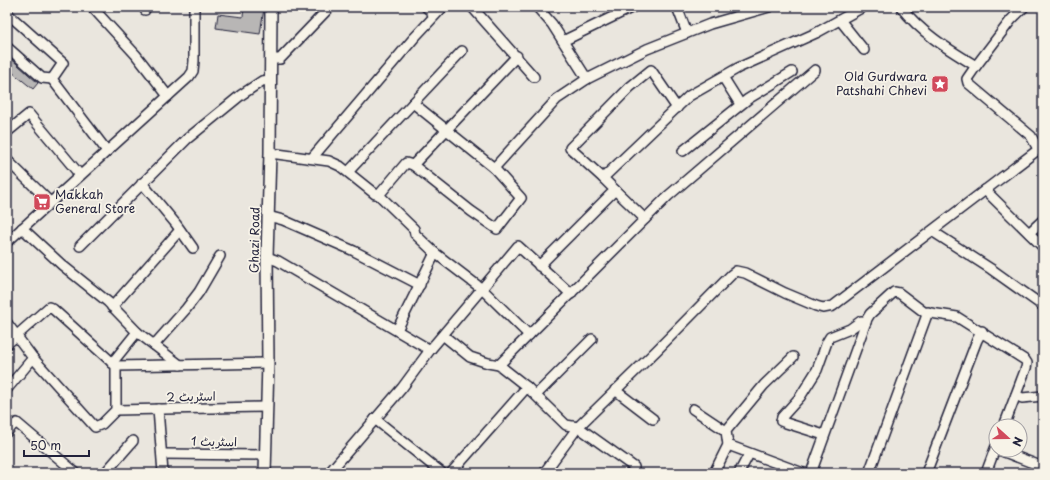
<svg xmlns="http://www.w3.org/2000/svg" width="1050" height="480" font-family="'Playpen Sans','Playpen Sans Arabic',sans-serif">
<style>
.building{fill:#b8b6b5;stroke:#22223b}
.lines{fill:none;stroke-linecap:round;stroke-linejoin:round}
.minor-casing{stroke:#22223b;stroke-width:12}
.major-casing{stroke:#22223b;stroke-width:14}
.minor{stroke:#f7f3e8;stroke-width:9}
.major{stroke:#f7f3e8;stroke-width:11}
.labels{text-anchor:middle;stroke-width:3.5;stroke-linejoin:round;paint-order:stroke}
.poi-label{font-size:12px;fill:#22223b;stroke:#f7f3e8;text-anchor:end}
.street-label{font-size:12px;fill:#22223b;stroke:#f7f3e8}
</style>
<rect width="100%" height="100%" fill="#eae6de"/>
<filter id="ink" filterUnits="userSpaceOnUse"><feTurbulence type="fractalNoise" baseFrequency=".025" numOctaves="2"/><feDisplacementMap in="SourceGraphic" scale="8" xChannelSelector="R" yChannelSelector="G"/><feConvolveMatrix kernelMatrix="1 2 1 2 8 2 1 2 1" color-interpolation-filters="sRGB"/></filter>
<g filter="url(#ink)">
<g class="building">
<path d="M 244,7 L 264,8 L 260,34 L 216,28 L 218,14 L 243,17 Z"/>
<path d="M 7,55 L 38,83 L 33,89 L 7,68 Z"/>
</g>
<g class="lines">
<defs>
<g id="minor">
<path d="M 92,7 L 136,55 L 168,96"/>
<path d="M 426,7 L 435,15"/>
<path d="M 472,7 L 534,77"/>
<path d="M 537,7 L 552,24 L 587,79 L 647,49 L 710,24 L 769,7"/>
<path d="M 677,7 L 687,33"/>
<path d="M 901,7 C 921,33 948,49 976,66 L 967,79 L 968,83 L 1031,136 L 1038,149"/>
<path d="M 145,10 L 145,7"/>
<path d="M 7,13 L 63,63 L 52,79 L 107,151"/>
<path d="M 840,20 L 864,50"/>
<path d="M 563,41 L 633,7"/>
<path d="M 7,47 L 42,78 L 52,79"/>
<path d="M 270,59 L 280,59 L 330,7"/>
<path d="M 976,66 L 1011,20 L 1024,7"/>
<path d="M 723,77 L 740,104"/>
<path d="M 7,132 L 29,114 L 80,175"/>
<path d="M 683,151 L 748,99 L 792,72"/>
<path d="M 270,153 L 329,161 L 340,166 L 375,194 L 379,195 L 406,163 L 413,165 L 471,211 L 497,229 L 521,198 L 494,168 L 413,103"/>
<path d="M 312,158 L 414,38 L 443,7"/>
<path d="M 7,160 L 50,202"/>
<path d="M 413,165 L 517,56"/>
<path d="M 494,168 L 557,99 L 587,79"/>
<path d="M 348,172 L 462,51"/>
<path d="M 603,178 L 570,148 L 630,87 L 651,70 L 677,108"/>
<path d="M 142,183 L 176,224 L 193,248"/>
<path d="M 615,190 L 645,219"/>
<path d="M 985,190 L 1043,247"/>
<path d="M 379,195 L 414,229 L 415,234 L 435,253"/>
<path d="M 268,216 L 283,220 L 354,251 L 420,285"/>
<path d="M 22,228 L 62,265 L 108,302 L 137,332"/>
<path d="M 932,231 L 991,269 L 1043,306"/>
<path d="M 1029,233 L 1043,220"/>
<path d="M 7,242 L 189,77 L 193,71 L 194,61 L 194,7"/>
<path d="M 80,246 L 187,139 L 241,95 L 262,81 L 270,80"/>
<path d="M 267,257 L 278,261 L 430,350"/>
<path d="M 539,266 L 615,190 L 603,178 L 689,96 L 738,68 L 816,33 L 863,7"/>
<path d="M 112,307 L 180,230"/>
<path d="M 7,323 L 33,358 L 7,389"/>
<path d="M 397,330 L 435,253 L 482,289 L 529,335"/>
<path d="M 444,336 L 470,357 L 488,363 L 499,365 L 527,387 L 566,425 L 578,427 L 634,467"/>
<path d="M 7,344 L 49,307 L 53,309 L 116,366 L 268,363"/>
<path d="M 154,345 L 186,309 L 199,292 L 220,256"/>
<path d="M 33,358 L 95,427 L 102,424 L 116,410 L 116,366"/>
<path d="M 112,363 L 137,332 L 180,365"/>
<path d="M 499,365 L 668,196 L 815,70"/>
<path d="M 615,390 L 653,419"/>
<path d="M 536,395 L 592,339"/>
<path d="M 1016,395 L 1022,398 L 1043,396"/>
<path d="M 158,409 L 163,473"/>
<path d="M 693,409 L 726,431"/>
<path d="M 116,410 L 267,407"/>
<path d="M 375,419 L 442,473"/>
<path d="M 7,432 L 12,426 L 17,423 L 76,473"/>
<path d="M 824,435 L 786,423 L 781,421 L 782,417 L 800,397 L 817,370 L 827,342 L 830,337 L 850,329 L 861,321 L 866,322"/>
<path d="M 728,445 L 803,473"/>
<path d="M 999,450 L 1043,467"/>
<path d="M 162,454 L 266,455"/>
<path d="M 105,473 L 133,441"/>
<path d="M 329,473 L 402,388 L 430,350 L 518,246 L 571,294"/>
<path d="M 451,473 L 527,387"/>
<path d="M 544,473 L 578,427 L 656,351 L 732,274 L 736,271 L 745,273 L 785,293 L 816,306 L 823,308 L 833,306 L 1043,146"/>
<path d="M 714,473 L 728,445 L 726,431 L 764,385 L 793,357"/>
<path d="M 739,473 L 749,454"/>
<path d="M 811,473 L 867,319 L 870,314 L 894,292 L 899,293 L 924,312 L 957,317 L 1025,360 L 1027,363 L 1026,368 L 1004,426"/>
<path d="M 869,473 L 928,312"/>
<path d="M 926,473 L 977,340 L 982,331"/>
<path d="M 986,473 L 996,446"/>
</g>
<path id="major" d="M 265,473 L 268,363 L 267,257 L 270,153 L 271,7"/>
</defs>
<use href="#minor" class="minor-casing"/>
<use href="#major" class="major-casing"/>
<use href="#minor" class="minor"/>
<use href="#major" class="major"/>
</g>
</g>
<defs>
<symbol id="sight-square" viewBox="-11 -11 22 22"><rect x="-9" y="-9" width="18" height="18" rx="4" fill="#d1495b" stroke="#f7f3e8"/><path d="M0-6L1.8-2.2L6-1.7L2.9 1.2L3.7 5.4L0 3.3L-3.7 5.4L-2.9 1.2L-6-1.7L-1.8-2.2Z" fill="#fff"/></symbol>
<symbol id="supermarket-square" viewBox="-11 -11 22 22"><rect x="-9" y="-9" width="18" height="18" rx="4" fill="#d1495b" stroke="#f7f3e8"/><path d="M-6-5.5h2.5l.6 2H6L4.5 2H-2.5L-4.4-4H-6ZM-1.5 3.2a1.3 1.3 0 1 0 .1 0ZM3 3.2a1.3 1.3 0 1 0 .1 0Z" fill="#fff"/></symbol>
</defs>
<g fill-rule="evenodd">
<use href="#sight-square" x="930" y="74" width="20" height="20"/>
<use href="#supermarket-square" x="32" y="192" width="20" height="20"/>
</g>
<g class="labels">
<g class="poi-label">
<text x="927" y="81">Old Gurdwara<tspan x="927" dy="14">Patshahi Chhevi</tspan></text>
<text x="55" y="199" text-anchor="start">Makkah<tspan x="55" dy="14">General Store</tspan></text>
</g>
<g class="street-label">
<text transform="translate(255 240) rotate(-89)" y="4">Ghazi Road</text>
<text transform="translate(191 397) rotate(-1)" y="4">اسٹریٹ 2</text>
<text transform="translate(214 442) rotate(1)" y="4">اسٹریٹ 1</text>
</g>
</g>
<rect width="1050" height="480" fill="none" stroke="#f7f3e8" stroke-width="24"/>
<rect x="12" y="12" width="1026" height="456" fill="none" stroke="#22223b" stroke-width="1.5" filter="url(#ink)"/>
<g transform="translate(1008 438) rotate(111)"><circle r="19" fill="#f7f3e8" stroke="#a29fa3"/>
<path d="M0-3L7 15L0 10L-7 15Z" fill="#d1495b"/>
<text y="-6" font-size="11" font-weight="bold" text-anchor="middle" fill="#22223b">N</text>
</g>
<path d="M24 450v6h65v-6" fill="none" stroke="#22223b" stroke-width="2"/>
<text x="30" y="450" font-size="12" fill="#22223b" stroke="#f7f3e8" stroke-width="3" paint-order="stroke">50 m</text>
</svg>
